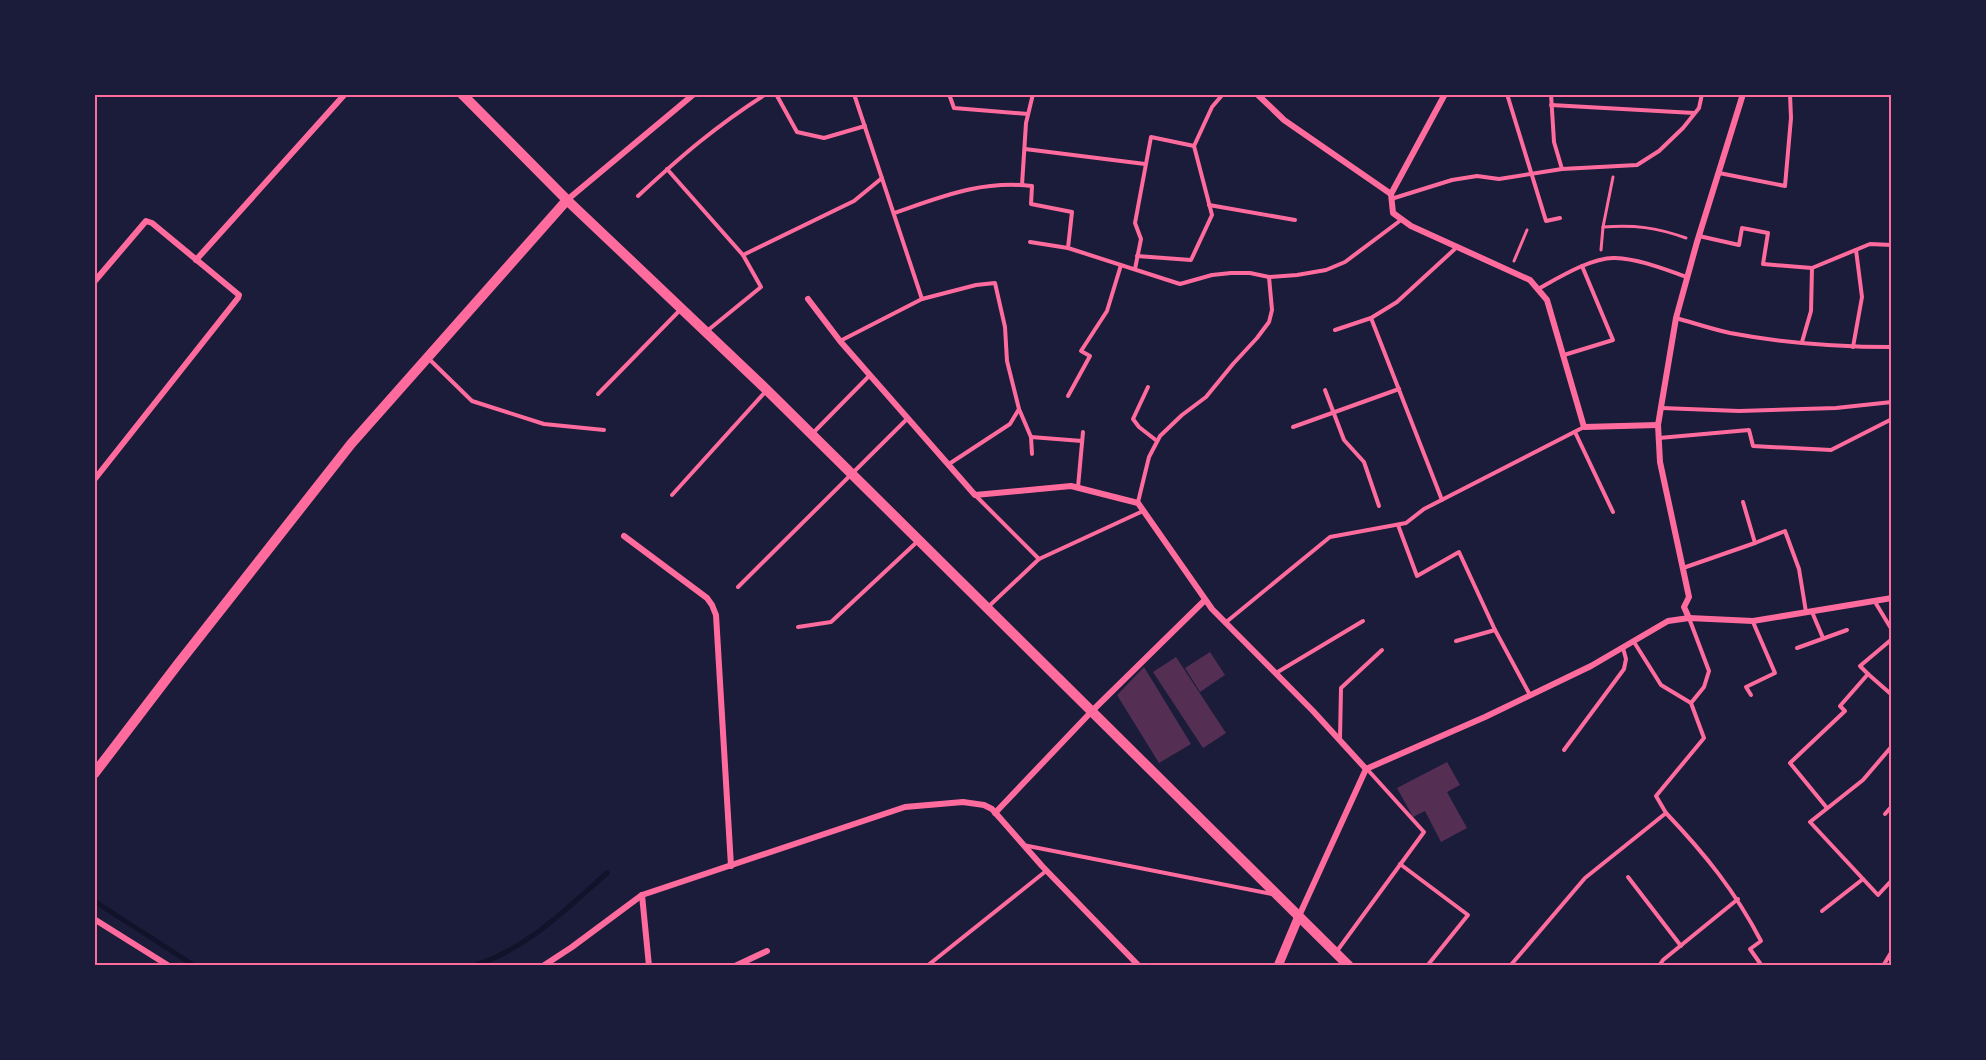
<svg xmlns="http://www.w3.org/2000/svg" width="1986" height="1060" font-family="Lato,sans-serif">
<style>
.lines{fill:none;stroke-linecap:round;stroke-linejoin:round}
.stream{stroke:#12122b;stroke-width:5}
.building{fill:#542f53}
.path{stroke:#ff6b9d;stroke-width:3}
.service{stroke:#ff6b9d;stroke-width:4}
.minor{stroke:#ff6b9d;stroke-width:6}
.tertiary{stroke:#ff6b9d;stroke-width:9}
.secondary{stroke:#ff6b9d;stroke-width:10}
.neatline{fill:none;stroke:#ff6b9d;stroke-width:2}
</style>
<rect width="100%" height="100%" fill="#1b1b3a"/>
<g class="lines">
<g class="stream">
<path d="M 94,901 L 195,966"/>
<path d="M 473,966 C 527,949 565,910 607,873"/>
</g>
</g>
<g class="building">
<path d="M 1210,652 L 1225,675 L 1200,692 L 1185,668 Z"/>
<path d="M 1176,657 L 1226,733 L 1203,748 L 1153,672 Z"/>
<path d="M 1144,667 L 1191,744 L 1159,763 L 1117,695 Z"/>
<path d="M 1447,762 L 1460,785 L 1447,792 L 1467,828 L 1441,842 L 1425,811 L 1413,817 L 1397,788 Z"/>
</g>
<g class="lines">
<g class="path">
<path d="M 1528,95 L 1528,94"/>
<path d="M 1603,227 C 1635,225 1655,227 1686,238"/>
<path d="M 1601,250 L 1603,227 L 1613,177"/>
<path d="M 1514,261 L 1527,230"/>
</g>
<g class="service">
<path d="M 776,94 L 797,132 L 824,138 L 865,126"/>
<path d="M 854,94 L 922,299"/>
<path d="M 949,94 L 954,108 L 1028,114"/>
<path d="M 1507,94 L 1546,221 L 1560,218"/>
<path d="M 1551,94 L 1554,142 L 1562,169"/>
<path d="M 1551,105 L 1694,113"/>
<path d="M 1025,149 L 1145,164"/>
<path d="M 667,169 L 743,255 L 761,287 L 707,331"/>
<path d="M 1719,173 L 1785,186 L 1791,118 L 1790,94"/>
<path d="M 1022,185 L 1026,123 L 1033,94"/>
<path d="M 638,196 C 680,157 717,125 766,94"/>
<path d="M 1391,199 L 1452,180 L 1477,176 L 1499,179 L 1562,169 L 1637,165 L 1659,151 L 1683,128 L 1699,108 L 1702,94"/>
<path d="M 1209,205 L 1295,220"/>
<path d="M 894,213 C 941,197 981,180 1032,186 L 1031,204 L 1072,212 L 1068,248 L 1180,284 L 1212,275 L 1231,273 L 1250,273 L 1269,277 L 1297,275 L 1326,270 L 1345,262 L 1401,220"/>
<path d="M 1699,236 L 1739,245 L 1742,228 L 1768,233 L 1763,264 L 1812,268 L 1870,244 L 1892,245"/>
<path d="M 1030,242 L 1068,248"/>
<path d="M 743,255 L 854,201 L 882,178"/>
<path d="M 1137,256 L 1191,260 L 1212,215 L 1194,146"/>
<path d="M 1135,269 L 1141,239 L 1135,223 L 1151,137 L 1194,146 L 1212,107 L 1223,94"/>
<path d="M 1538,289 C 1558,278 1592,257 1615,258 C 1640,259 1664,269 1687,277"/>
<path d="M 1371,318 L 1442,500"/>
<path d="M 1676,318 C 1694,323 1712,329 1730,333 C 1783,343 1838,347 1892,347"/>
<path d="M 1335,330 L 1371,318 L 1397,302 L 1457,247"/>
<path d="M 840,341 L 922,299 L 976,285 L 995,283 L 1005,327 L 1007,361 L 1019,409 L 1031,437 L 1032,454"/>
<path d="M 1802,342 L 1811,311 L 1812,268"/>
<path d="M 1853,347 L 1862,297 L 1856,250"/>
<path d="M 1564,355 L 1613,340 L 1582,266"/>
<path d="M 428,358 L 472,401 L 544,424 L 604,430"/>
<path d="M 1148,387 L 1133,419 L 1139,427 L 1157,441"/>
<path d="M 1325,390 L 1344,440 L 1364,462 L 1379,506"/>
<path d="M 598,394 L 681,309"/>
<path d="M 1068,396 L 1090,356 L 1081,351 L 1107,311 L 1121,265"/>
<path d="M 1662,408 L 1739,411 L 1836,408 L 1892,402"/>
<path d="M 1293,427 L 1399,389"/>
<path d="M 1575,432 L 1613,512"/>
<path d="M 812,434 L 870,375"/>
<path d="M 1031,437 L 1082,441"/>
<path d="M 1659,438 L 1749,430 L 1753,446 L 1831,450 L 1892,419"/>
<path d="M 949,464 L 1010,424 L 1019,409"/>
<path d="M 1078,487 L 1083,432"/>
<path d="M 672,495 L 766,391"/>
<path d="M 975,495 L 1039,559"/>
<path d="M 1138,502 L 1149,457 L 1160,436 L 1182,415 L 1206,397 L 1233,364 L 1257,338 L 1269,322 L 1272,310 L 1269,277"/>
<path d="M 1398,525 L 1417,576 L 1459,552 L 1495,630 L 1530,695"/>
<path d="M 1755,543 L 1785,531 L 1799,569 L 1806,612"/>
<path d="M 1683,568 L 1755,543 L 1743,502"/>
<path d="M 738,587 L 908,418"/>
<path d="M 1875,602 L 1892,630"/>
<path d="M 988,607 L 1039,559 L 1143,511"/>
<path d="M 1812,612 L 1823,638"/>
<path d="M 1225,623 L 1330,537 L 1406,523 L 1424,509 L 1584,427"/>
<path d="M 798,627 L 831,622 L 918,541"/>
<path d="M 1456,641 L 1495,630"/>
<path d="M 1634,642 L 1661,685 L 1691,703"/>
<path d="M 1797,648 L 1847,630"/>
<path d="M 1276,673 L 1363,621"/>
<path d="M 1868,674 L 1892,695"/>
<path d="M 1751,695 L 1746,687 L 1775,673 L 1753,622"/>
<path d="M 1340,739 L 1341,688 L 1382,650"/>
<path d="M 1892,746 L 1863,780 L 1810,822 L 1878,895 L 1892,880"/>
<path d="M 1564,750 L 1624,669 L 1626,659 L 1623,648"/>
<path d="M 1827,808 L 1790,763 L 1845,711 L 1840,706 L 1868,674 L 1860,666 L 1892,639"/>
<path d="M 1666,813 C 1705,854 1735,891 1761,941 L 1750,949 L 1762,966"/>
<path d="M 1885,814 L 1892,806"/>
<path d="M 1023,845 L 1272,894"/>
<path d="M 1400,864 L 1468,915 L 1427,966"/>
<path d="M 1628,877 L 1681,946"/>
<path d="M 1822,911 L 1863,879"/>
<path d="M 1337,951 L 1424,832 L 1367,769"/>
<path d="M 927,966 L 1046,871"/>
<path d="M 1510,966 L 1585,878 L 1666,813 L 1656,796 L 1704,738 L 1691,703 L 1704,687 L 1709,671 L 1689,618"/>
<path d="M 1659,966 L 1663,960 L 1738,899"/>
<path d="M 1883,966 L 1892,951"/>
</g>
<g class="minor">
<path d="M 1257,94 L 1284,120 L 1391,194"/>
<path d="M 1391,194 L 1393,213 L 1411,226 L 1530,280 L 1547,300 L 1584,427 L 1658,425"/>
<path d="M 1391,194 L 1445,94"/>
<path d="M 567,200 L 694,94"/>
<path d="M 196,260 L 345,94"/>
<path d="M 94,282 L 146,221 L 152,223 L 239,295 L 238,298 L 94,480"/>
<path d="M 808,299 L 840,341 L 975,495 L 1071,486 L 1138,503 L 1212,609 L 1313,711 L 1366,769"/>
<path d="M 624,536 L 707,598 L 712,605 L 716,615 L 731,866"/>
<path d="M 1689,618 L 1684,607 L 1689,597 L 1660,462 L 1658,425 L 1676,318 L 1697,242 L 1743,94"/>
<path d="M 995,813 L 1092,711 L 1204,601"/>
<path d="M 642,895 L 649,966"/>
<path d="M 1299,916 L 1366,769 L 1485,717 L 1591,666 L 1668,621 L 1689,618 L 1753,621 L 1892,598"/>
<path d="M 94,919 L 169,966"/>
<path d="M 543,966 L 572,947 L 642,895 L 905,807 L 963,802 L 984,805 L 992,809 L 1042,866 L 1139,966"/>
<path d="M 735,966 L 767,951"/>
</g>
<path class="tertiary" d="M 1278,966 L 1299,916"/>
<g class="secondary">
<path d="M 462,94 L 567,200 L 767,390 L 1349,966"/>
<path d="M 94,774 L 178,664 L 351,444 L 567,200"/>
</g>
</g>
<rect width="1986" height="1060" fill="none" stroke="#1b1b3a" stroke-width="192"/>
<rect x="96" y="96" width="1794" height="868" class="neatline"/>
</svg>
